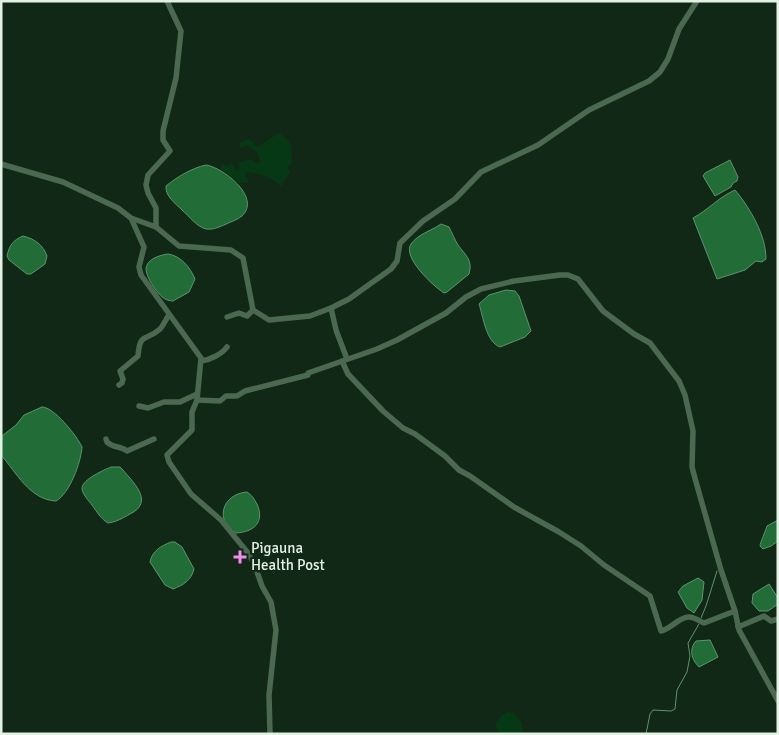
<svg xmlns="http://www.w3.org/2000/svg" width="779" height="735" font-family="Signika,sans-serif">
<style>
.green{fill:#073816}
.water{fill:#226d37;stroke:#5c956b}
.lines{fill:none;stroke-linecap:round;stroke-linejoin:round}
.stream{stroke:#5c956b;stroke-width:1}
.street{stroke:#4b6850;stroke-width:5.5}
.poi-dot{fill:#f589ef;stroke:#122816;stroke-width:2}
.labels{text-anchor:middle;stroke-width:5;stroke-linejoin:round;paint-order:stroke}
.poi-label{font-size:15px;fill:#e3f1e5;stroke:#122816;text-anchor:start}
</style>
<rect width="100%" height="100%" fill="#122816"/>
<g class="green">
<path d="M 279,133 C 294,143 291,148 292,163 L 287,167 L 290,172 L 281,186 C 273,178 258,172 246,172 L 245,177 L 249,181 L 247,183 L 239,183 L 220,168 L 223,164 L 228,166 L 231,163 L 237,171 L 240,167 L 238,163 L 251,159 L 256,164 L 260,162 C 260,151 253,150 246,145 L 242,148 L 239,146 L 241,142 L 250,139 L 257,147 Z"/>
<path d="M 508,712 L 514,713 L 522,723 L 523,734 L 499,734 L 495,724 L 502,715 Z"/>
</g>
<g class="water">
<path d="M 730,160 L 738,177 L 737,181 L 733,183 L 731,187 L 715,196 L 703,176 L 705,173 Z"/>
<path d="M 206,165 C 222,167 262,197 242,216 C 237,220 230,222 224,225 C 219,227 213,230 206,229 C 197,227 189,216 182,210 C 175,203 165,196 166,186 C 177,177 192,168 206,165 Z"/>
<path d="M 735,190 C 750,208 766,235 766,259 L 762,262 L 756,261 L 745,270 L 717,279 L 693,218 C 708,210 719,197 735,190 Z"/>
<path d="M 441,224 L 449,227 C 452,233 455,240 458,245 C 466,256 473,260 469,274 L 447,292 L 444,293 C 433,286 402,257 411,244 C 418,234 431,231 441,224 Z"/>
<path d="M 23,236 C 35,239 43,245 47,256 L 45,264 L 31,274 L 27,274 L 9,260 L 7,256 C 9,246 13,240 23,236 Z"/>
<path d="M 168,254 C 181,256 190,267 195,279 L 189,292 L 173,301 C 171,301 167,300 165,299 C 158,295 142,273 147,265 C 150,258 161,255 168,254 Z"/>
<path d="M 506,290 L 515,291 L 519,296 L 531,331 L 525,337 L 500,347 C 486,342 483,316 479,304 L 489,295 Z"/>
<path d="M 42,407 C 54,407 77,436 82,447 C 81,462 70,493 56,501 C 30,500 16,472 1,455 L 2,436 L 16,425 L 24,415 Z"/>
<path d="M 111,467 L 120,467 L 122,469 C 133,482 155,502 130,514 C 123,518 116,522 108,523 C 101,519 97,512 92,505 C 89,501 82,494 82,488 C 83,479 104,470 111,467 Z"/>
<path d="M 247,492 C 252,495 254,499 257,504 C 265,522 254,532 236,533 C 214,521 222,494 247,492 Z"/>
<path d="M 778,520 L 778,541 L 771,546 L 763,549 L 760,546 C 760,543 766,530 767,526 Z"/>
<path d="M 171,542 L 175,542 L 182,547 L 194,569 C 191,581 183,585 173,589 L 165,585 L 150,562 C 152,551 161,546 171,542 Z"/>
<path d="M 698,578 L 704,582 L 702,600 L 694,613 L 687,608 L 678,592 L 683,586 Z"/>
<path d="M 769,584 L 778,598 L 778,604 L 768,611 L 759,611 L 752,603 L 753,594 Z"/>
<path d="M 710,640 L 718,657 L 699,667 C 691,659 689,649 696,641 Z"/>
</g>
<g class="lines">
<g class="stream">
<path d="M 701,618 L 706,606 L 717,571"/>
<path d="M 646,734 L 650,714 L 653,710 L 671,711 L 675,709 L 677,690 L 687,672 L 690,656 L 688,643 L 699,624"/>
</g>
<g class="street">
<path d="M 1,164 L 63,182 L 118,208 L 131,218 L 156,227 L 179,246 L 231,250 L 243,258 L 253,310 L 269,320 L 310,316 L 331,308"/>
<path d="M 131,218 L 144,247 L 139,267 L 141,275 L 201,358 L 197,400 L 192,412 L 192,430 L 167,455 L 169,462 L 191,494 L 221,520 L 248,553 L 255,566 L 262,586 L 271,602 L 276,630 L 269,695 L 270,734"/>
<path d="M 156,227 L 156,208 L 148,193 L 146,185 L 148,175 L 170,151 L 163,140 L 163,131 L 176,78 L 181,31 L 167,1"/>
<path d="M 227,317 L 239,313 L 247,316 L 253,310"/>
<path d="M 347,359 L 336,330 L 331,308 L 349,299 L 391,269 L 397,261 L 400,243 L 423,221 L 455,199 L 481,172 L 538,145 L 589,110 L 649,81 L 660,72 L 668,59 L 679,29 L 697,1"/>
<path d="M 201,361 C 210,360 222,354 227,347"/>
<path d="M 342,361 L 348,374 L 383,411 L 403,428 L 415,434 L 445,456 L 459,470 L 470,476 L 514,507 L 559,532 L 581,546 L 604,565 L 650,596 L 661,631 C 671,629 678,618 688,617 C 693,616 699,621 704,623 L 735,611"/>
<path d="M 119,385 L 122,383 L 123,379 L 120,371 L 138,356 C 140,331 146,342 160,329 C 163,326 166,319 169,315"/>
<path d="M 197,400 L 220,401 L 226,396 L 237,396 L 245,391 L 308,375 L 308,373 L 377,349 L 397,340 L 446,313 L 466,297 L 481,289 L 514,281 L 560,275 L 568,275 L 578,279 L 603,311 L 634,334 L 650,343 L 679,381 L 685,395 L 693,431 L 692,467 L 696,482 L 721,570 L 735,611 L 739,630 L 778,701"/>
<path d="M 139,406 L 148,408 L 164,402 L 180,402 L 197,394"/>
<path d="M 106,439 L 107,442 C 113,448 121,446 127,451 L 154,439"/>
<path d="M 738,627 L 764,616 L 771,621 L 778,619"/>
</g>
</g>
<path class="poi-dot" d="M237.5 549.5h5v5h5v5h-5v5h-5v-5h-5v-5h5z"/>
<g class="labels">
<g class="poi-label">
<text x="251" y="553">Pigauna<tspan x="251" dy="17">Health Post</tspan></text>
</g>
</g>
<rect width="779" height="735" fill="none" stroke="#e3f1e5" stroke-width="5"/>
</svg>
